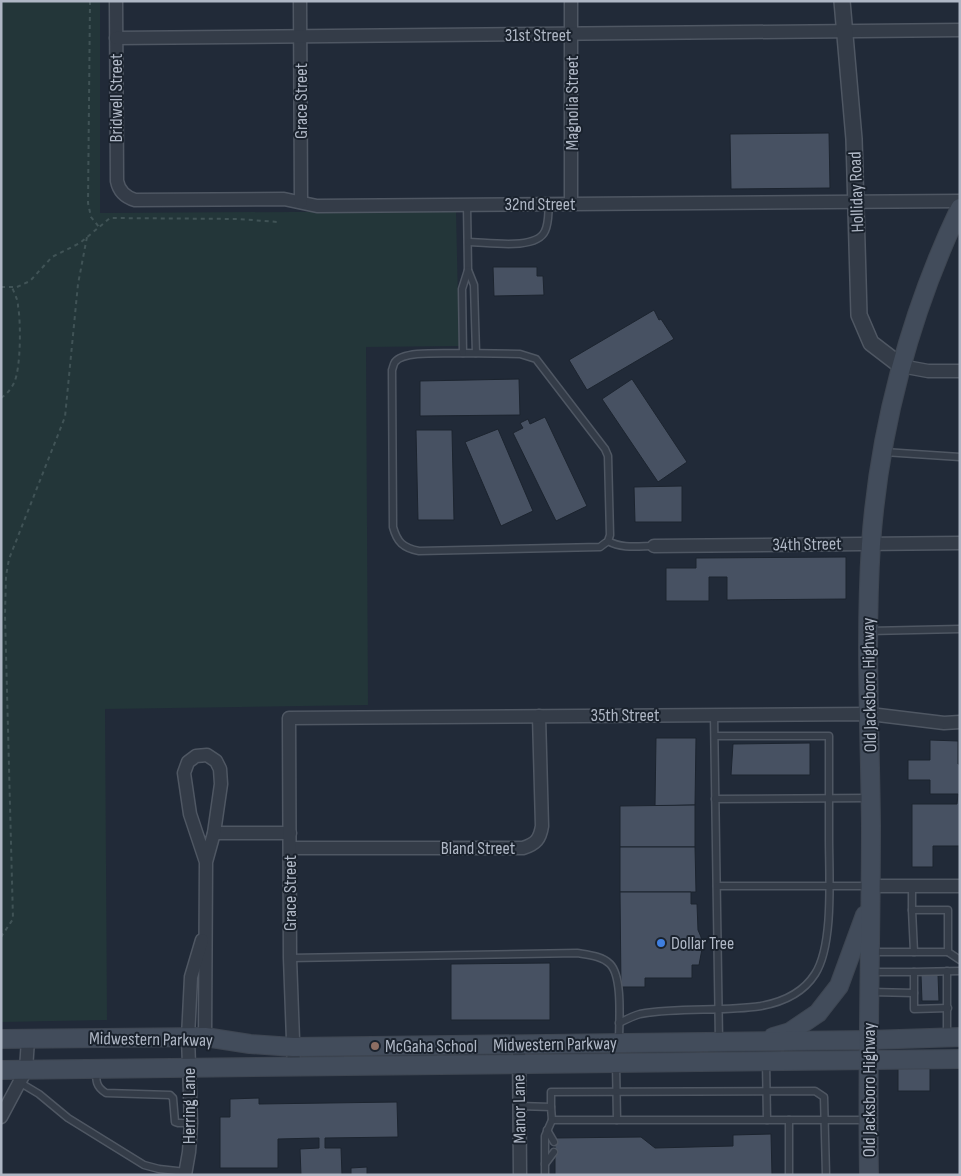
<svg xmlns="http://www.w3.org/2000/svg" width="961" height="1176" font-family="'Sofia Sans Condensed',sans-serif">
<style>
.grass{fill:#233639}
.building{fill:#475162;stroke:#1c242f}
.lines{fill:none;stroke-linecap:round;stroke-linejoin:round}
.service-casing{stroke:#4f5763;stroke-width:9}
.minor-casing{stroke:#4f5763;stroke-width:15}
.tertiary-casing{stroke:#4f5763;stroke-width:18}
.secondary-casing{stroke:#3e4652;stroke-width:20}
.path{stroke:#405356;stroke-width:2;stroke-dasharray:4 4;stroke-linecap:butt}
.service{stroke:#343c48;stroke-width:6}
.minor{stroke:#343c48;stroke-width:12}
.tertiary{stroke:#343c48;stroke-width:15}
.secondary{stroke:#424c5b;stroke-width:18}
.shop-dot{fill:#3f7fe0;stroke:#1a222d;stroke-width:2}
.education-dot{fill:#8d6e63;stroke:#1a222d;stroke-width:2}
.labels{text-anchor:middle;stroke-width:4;stroke-linejoin:round;paint-order:stroke}
.street-label{font-size:18px;fill:#afb7c5;stroke:#1a222d}
.poi-label{font-size:18px;fill:#afb7c5;stroke:#1a222d;text-anchor:start}
</style>
<rect width="100%" height="100%" fill="#212a38"/>
<path class="grass" d="M 1,1 L 100,1 L 100,213 L 456,211 L 459,346 L 366,347 L 368,705 L 105,709 L 107,1020 L 1,1022 Z"/>
<g class="building">
<path d="M 829,133 L 830,188 L 731,189 L 730,134 Z"/>
<path d="M 493,267 L 537,267 L 537,276 L 543,276 L 544,295 L 494,296 Z"/>
<path d="M 654,310 L 659,320 L 661,319 L 674,339 L 587,390 L 569,360 Z"/>
<path d="M 519,379 L 520,415 L 420,416 L 420,381 Z"/>
<path d="M 632,379 L 687,462 L 658,482 L 602,399 Z"/>
<path d="M 545,417 L 587,506 L 556,521 L 513,433 L 523,428 L 520,423 L 528,419 L 530,424 Z"/>
<path d="M 498,429 L 533,511 L 501,526 L 465,442 Z"/>
<path d="M 416,430 L 452,430 L 454,520 L 418,520 Z"/>
<path d="M 682,486 L 682,522 L 635,522 L 634,487 Z"/>
<path d="M 846,557 L 846,599 L 727,600 L 727,577 L 709,577 L 709,601 L 666,601 L 666,568 L 696,568 L 696,558 Z"/>
<path d="M 656,738 L 696,738 L 695,805 L 655,806 Z"/>
<path d="M 930,740 L 958,741 L 958,764 L 960,764 L 960,846 L 933,846 L 933,867 L 912,867 L 912,804 L 957,804 L 958,794 L 930,794 L 930,780 L 908,780 L 908,760 L 930,760 Z"/>
<path d="M 810,743 L 810,775 L 731,775 L 733,744 Z"/>
<path d="M 695,805 L 695,847 L 620,847 L 620,806 Z"/>
<path d="M 620,847 L 695,847 L 696,892 L 620,892 Z"/>
<path d="M 620,892 L 691,892 L 691,904 L 697,904 L 698,930 L 701,937 L 702,949 L 699,965 L 692,965 L 692,978 L 645,978 L 645,987 L 621,987 Z"/>
<path d="M 550,963 L 550,1020 L 451,1020 L 451,964 Z"/>
<path d="M 921,975 L 938,975 L 939,1001 L 922,1001 Z"/>
<rect x="898" y="1068" width="32" height="23"/>
<path d="M 259,1098 L 259,1104 L 397,1102 L 398,1137 L 325,1138 L 325,1148 L 341,1148 L 342,1175 L 301,1175 L 300,1149 L 319,1148 L 319,1138 L 278,1139 L 278,1168 L 220,1168 L 220,1117 L 230,1117 L 230,1099 Z"/>
<path d="M 771,1134 L 772,1175 L 555,1175 L 555,1138 L 641,1137 L 655,1148 L 733,1146 L 733,1135 Z"/>
<path d="M 367,1167 L 367,1175 L 351,1175 L 351,1168 Z"/>
</g>
<g class="lines">
<defs>
<g id="service">
<path d="M 467,205 L 468,270 L 474,285 L 476,353"/>
<path d="M 468,242 C 487,242 536,251 545,231 C 549,223 548,213 549,204"/>
<path d="M 463,353 L 520,354 L 536,359 L 605,449 L 608,456 L 610,535 L 608,541 L 600,547 L 419,551 C 403,548 397,542 393,527 L 392,370 C 393,368 393,365 395,362 C 404,350 448,354 463,353 Z"/>
<path d="M 463,353 L 462,289 L 468,270"/>
<path d="M 884,452 L 960,457"/>
<path d="M 608,541 C 622,549 639,546 654,546"/>
<path d="M 869,631 L 960,629"/>
<path d="M 714,715 L 719,1041"/>
<path d="M 715,799 L 869,798"/>
<path d="M 717,886 L 869,886"/>
<path d="M 912,886 L 912,910 L 948,910 L 948,952 L 960,960"/>
<path d="M 912,910 L 914,952 L 948,952"/>
<path d="M 870,952 L 914,952"/>
<path d="M 290,958 L 577,953 C 589,955 602,956 610,964 C 623,977 619,1022 619,1041"/>
<path d="M 947,971 L 947,1035"/>
<path d="M 870,972 L 914,972"/>
<path d="M 871,992 L 914,993 L 914,972 L 960,971"/>
<path d="M 914,993 L 914,1009 L 948,1008"/>
<path d="M 619,1023 C 625,1020 633,1016 640,1014 C 680,1007 721,1012 761,1006 C 783,1002 803,993 815,974 C 834,945 829,874 829,839 C 829,804 829,770 829,736 L 715,736"/>
<path d="M 766,1062 L 767,1120"/>
<path d="M 616,1064 L 617,1120"/>
<path d="M 96,1070 C 96,1081 96,1087 106,1093 L 170,1095 L 173,1098 L 175,1122 L 178,1123 L 191,1123"/>
<path d="M 19,1082 L 39,1094 L 68,1118 L 144,1165 L 159,1169 L 186,1172"/>
<path d="M 519,1106 L 551,1107 L 552,1120 L 867,1120"/>
<path d="M 551,1107 L 551,1092 L 815,1091 L 824,1097 L 826,1175"/>
<path d="M 547,1130 L 554,1142"/>
<path d="M 545,1164 L 554,1152"/>
<path d="M 545,1175 L 545,1136 L 552,1120"/>
<path d="M 789,1175 L 789,1120"/>
</g>
<g id="minor">
<path d="M 116,1 L 117,181 C 119,191 125,197 135,200 L 284,199 L 317,206 L 960,201"/>
<path d="M 300,1 L 301,202"/>
<path d="M 571,1 L 571,204"/>
<path d="M 116,38 L 960,30"/>
<path d="M 901,366 L 928,371 L 960,371"/>
<path d="M 654,546 L 960,543"/>
<path d="M 214,833 L 290,833"/>
<path d="M 290,848 L 523,848 C 536,844 540,839 542,826 L 539,716"/>
<path d="M 871,886 L 960,886"/>
<path d="M 205,1037 L 206,862 L 214,833 L 221,784 L 220,769 L 216,761 L 207,755 L 196,756 L 188,762 L 184,773 L 190,814 L 206,862"/>
<path d="M 519,1044 L 520,1175"/>
<path d="M 294,1067 L 290,958 L 289,718 L 870,714 L 944,723 L 960,722"/>
<path d="M 1,1117 L 26,1070 L 28,1039"/>
<path d="M 185,1175 L 189,1152 L 191,1123 L 188,1037 L 191,977 L 202,940"/>
</g>
<path id="tertiary" d="M 842,1 L 854,139 L 859,315 L 871,343 L 901,366"/>
<g id="secondary">
<path d="M 773,1037 L 790,1032 L 818,1013 L 839,986 L 865,915"/>
<path d="M 1,1039 L 205,1037 L 250,1044 L 293,1047 L 869,1040 L 960,1037"/>
<path d="M 1,1070 L 960,1059"/>
<path d="M 869,1175 C 867,1058 871,942 871,825 C 870,732 865,638 871,544 C 879,429 910,313 960,208"/>
</g>
</defs>
<use href="#service" class="service-casing"/>
<use href="#minor" class="minor-casing"/>
<use href="#tertiary" class="tertiary-casing"/>
<use href="#secondary" class="secondary-casing"/>
<g class="path">
<path d="M 90,1 L 88,203 L 91,217 L 99,227"/>
<path d="M 1,287 L 17,287 L 30,281 L 52,257 L 80,243 L 110,218 L 238,219 L 278,222"/>
<path d="M 1,398 C 7,394 11,389 14,383 C 21,368 21,322 18,306 C 18,299 14,293 12,287"/>
<path d="M 1,937 L 13,919 L 5,615 L 6,576 L 9,559 L 65,417 L 78,284 L 87,237"/>
</g>
<use href="#service" class="service"/>
<use href="#minor" class="minor"/>
<use href="#tertiary" class="tertiary"/>
<use href="#secondary" class="secondary"/>
</g>
<circle class="shop-dot" cx="661" cy="943" r="5"/>
<circle class="education-dot" cx="375" cy="1046" r="5"/>
<g class="labels">
<g class="street-label">
<text x="538" y="41">31st Street</text>
<text transform="translate(116 98) rotate(-90)" y="6">Bridwell Street</text>
<text transform="translate(301 101) rotate(-90)" y="6">Grace Street</text>
<text transform="translate(572 103) rotate(-90)" y="6">Magnolia Street</text>
<text transform="translate(856 192) rotate(-92)" y="6">Holliday Road</text>
<text x="540" y="210">32nd Street</text>
<text transform="translate(807 544) rotate(-1)" y="6">34th Street</text>
<text transform="translate(869 685) rotate(-91)" y="6">Old Jacksboro Highway</text>
<text x="625" y="721">35th Street</text>
<text x="478" y="854">Bland Street</text>
<text transform="translate(290 893) rotate(-90)" y="6">Grace Street</text>
<text transform="translate(151 1039) rotate(1)" y="6">Midwestern Parkway</text>
<text transform="translate(555 1044) rotate(-1)" y="6">Midwestern Parkway</text>
<text transform="translate(869 1090) rotate(-90)" y="6">Old Jacksboro Highway</text>
<text transform="translate(189 1106) rotate(-90)" y="6">Herring Lane</text>
<text transform="translate(519 1109) rotate(-91)" y="6">Manor Lane</text>
</g>
<g class="poi-label">
<text x="671" y="949">Dollar Tree</text>
<text x="385" y="1052">McGaha School</text>
</g>
</g>
<rect width="961" height="1176" fill="none" stroke="#afb7c5" stroke-width="5"/>
</svg>
